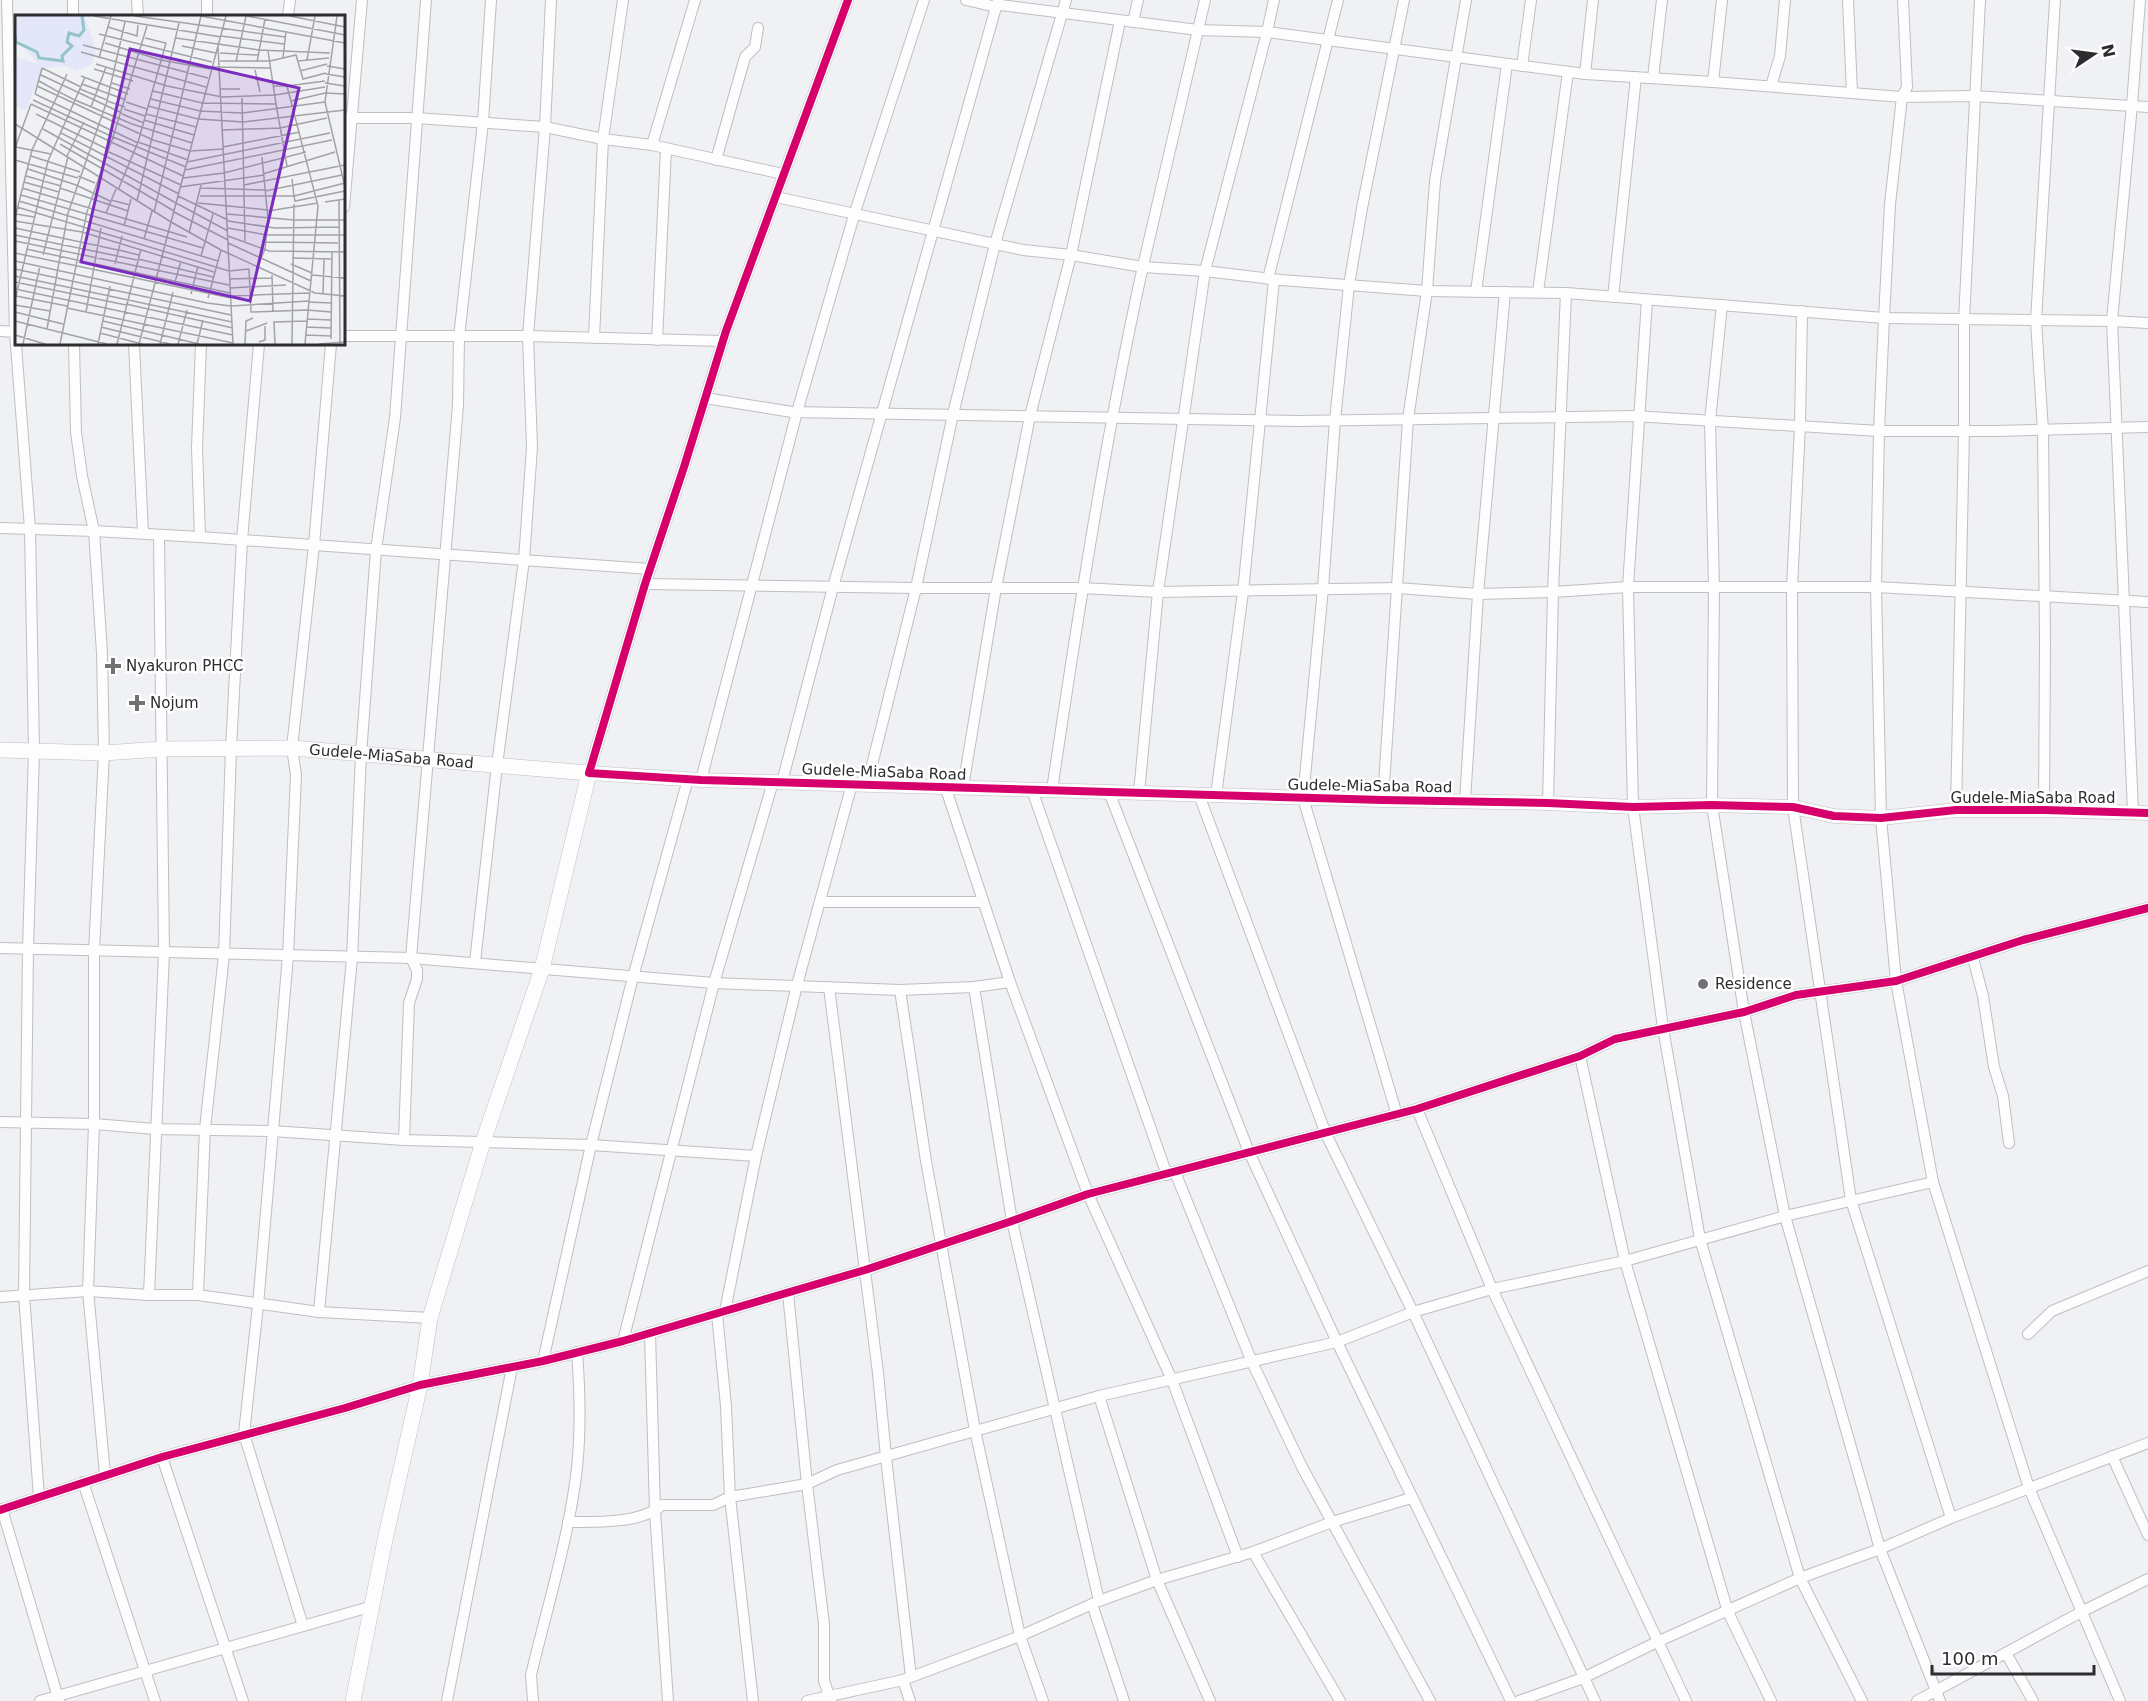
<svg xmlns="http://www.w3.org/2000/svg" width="2148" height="1701" font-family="'DejaVu Sans',sans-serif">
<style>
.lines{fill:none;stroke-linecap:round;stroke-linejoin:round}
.minor-casing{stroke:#bebfc2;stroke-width:12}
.tertiary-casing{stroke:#bebfc2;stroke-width:15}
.secondary-casing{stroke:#bebfc2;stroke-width:16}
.minor{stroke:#fdfdfe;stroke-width:10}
.tertiary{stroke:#fdfdfe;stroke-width:14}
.secondary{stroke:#fdfdfe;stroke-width:15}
.cycleway-casing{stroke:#fff;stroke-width:11}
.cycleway{stroke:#d6006c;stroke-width:8}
.poi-dot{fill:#717274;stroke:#fff;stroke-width:2}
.labels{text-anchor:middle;stroke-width:5;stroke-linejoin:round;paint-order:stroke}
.poi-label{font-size:15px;fill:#2d2d2f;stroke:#fff;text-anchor:start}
.street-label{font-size:15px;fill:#2d2d2f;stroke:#fff}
.inset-river{fill:none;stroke:#93c4c7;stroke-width:3}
.inset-road{fill:none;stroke:#a2a3a6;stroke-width:1.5}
.view{fill:#7b2cbf;fill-opacity:0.15;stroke:#7b2cbf;stroke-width:3}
.inset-edge{fill:none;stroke:#2d2d2f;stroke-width:3}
</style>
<rect width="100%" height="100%" fill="#f0f1f5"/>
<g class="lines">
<defs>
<g id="minor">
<path d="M 7,0 L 15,332 L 30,529 L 34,751 L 28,949 L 24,1295 L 39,1497"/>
<path d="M 73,0 L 73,16"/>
<path d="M 137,0 L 138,16"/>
<path d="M 966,0 L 996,7 L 1000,5 L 1198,30 L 1267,32 L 1274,0"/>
<path d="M 1848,0 L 1852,93"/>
<path d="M 1903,0 L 1907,87 L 1902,97 L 1890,204 L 1884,318 L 1879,431 L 1876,587 L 1881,818 L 1896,981 L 1933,1182 L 2029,1488 L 2120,1701"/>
<path d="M 207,16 L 207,0"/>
<path d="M 288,16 L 290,0"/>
<path d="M 1133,22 L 1138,0"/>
<path d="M 1522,66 L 1531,0"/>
<path d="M 1585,74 L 1593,0"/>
<path d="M 1653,78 L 1662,0"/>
<path d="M 1713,82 L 1722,0"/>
<path d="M 1771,86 L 1780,56 L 1785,0"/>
<path d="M 344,118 L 416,118 L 545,127 L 603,139 L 652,145 L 783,174"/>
<path d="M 652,145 L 695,0"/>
<path d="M 716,160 L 745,57 L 755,47 L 758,28"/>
<path d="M 776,197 L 1023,250 L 1071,255 L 1143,267 L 1205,271 L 1281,280 L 1427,291 L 1566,293 L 1884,318 L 2112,321 L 2148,323"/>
<path d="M 344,207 L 362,0"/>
<path d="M 1268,279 L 1338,0"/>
<path d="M 1476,292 L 1507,64"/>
<path d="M 1538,292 L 1568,72"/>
<path d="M 1613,297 L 1636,77"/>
<path d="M 1647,300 L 1628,587 L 1633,807 L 1663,1028 L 1700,1239 L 1800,1578 L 1862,1701"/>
<path d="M 1722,305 L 1710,421 L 1714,587 L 1712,805 L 1744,1012 L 1785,1216 L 1880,1549 L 1940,1701"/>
<path d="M 1802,311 L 1800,426 L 1792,587 L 1793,807 L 1851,1200 L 1951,1518 L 2148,1443"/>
<path d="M 0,331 L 16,332"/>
<path d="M 344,336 L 528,336 L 723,341"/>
<path d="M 594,338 L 603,139 L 623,0"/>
<path d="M 657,340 L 666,149"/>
<path d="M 74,344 L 76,432 L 82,476 L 94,531 L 102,653 L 104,753 L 94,951 L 94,1124 L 88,1291 L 105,1474"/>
<path d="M 134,344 L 143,533"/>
<path d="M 705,398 L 792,412 L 1297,421 L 1634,416 L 1879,431 L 1995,431 L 2148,427"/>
<path d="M 0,528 L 94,531 L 200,537 L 650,569"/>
<path d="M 200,537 L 197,448 L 201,344"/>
<path d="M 645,584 L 916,588 L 1081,588 L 1158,592 L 1397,588 L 1478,594 L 1553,592 L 1628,587 L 1876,587 L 2148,602"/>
<path d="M 589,773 L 645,584 L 684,467 L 726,331 L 848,0"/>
<path d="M 701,780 L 797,412 L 855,212 L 924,0"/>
<path d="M 782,782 L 833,587 L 998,0"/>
<path d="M 867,785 L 916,588 L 953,414 L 995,244 L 1066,0"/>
<path d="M 945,786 L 1010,982 L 1088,1194 L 1172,1380 L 1238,1557"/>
<path d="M 963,787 L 996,588 L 1030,416 L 1071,255 L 1120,21"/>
<path d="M 1032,790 L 1167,1175"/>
<path d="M 1052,790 C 1078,615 1105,439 1143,266 C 1163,177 1185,89 1205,0"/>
<path d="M 1109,792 L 1249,1152 L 1337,1342 L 1511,1701"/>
<path d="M 1139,793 L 1158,592 L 1205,271 L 1267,32 L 1585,74 L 1713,82 L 1902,97 L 1974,96 L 2148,107"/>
<path d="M 1199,795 L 1326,1134 L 1413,1312 L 1595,1701"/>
<path d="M 1216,795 L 1243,592 L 1274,280"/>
<path d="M 1383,800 L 1408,419 L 1427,291 L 1435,181 L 1466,0"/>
<path d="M 1465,801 L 1478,594 L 1505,292"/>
<path d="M 1548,803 L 1553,592 L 1566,293"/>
<path d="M 1956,810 L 1964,431 L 1964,320 L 1980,0"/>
<path d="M 2044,810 L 2045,642 L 2043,430 L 2036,321 L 2055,0"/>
<path d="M 2133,812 L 2112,321 L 2132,105 L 2140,0"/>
<path d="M 821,902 L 983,902"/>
<path d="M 0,948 L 411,958 L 714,983 L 900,990 L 974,987 L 1010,982"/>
<path d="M 1973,958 L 1983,996 L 1994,1067 L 2003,1096 L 2009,1143"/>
<path d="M 475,962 L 497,765 L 524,560 L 532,447 L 528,336 L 545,127 L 551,0"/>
<path d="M 829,987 L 878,1373 L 886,1457 L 911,1677"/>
<path d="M 974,987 L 1012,1221 L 1099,1601"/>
<path d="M 900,990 L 926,1161 L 975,1430 L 1020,1636 L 1043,1701"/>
<path d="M 1580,1056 L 1625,1261 L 1728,1612 L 1771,1701"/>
<path d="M 1417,1109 L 1492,1289 L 1686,1701"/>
<path d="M 1397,1115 L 1303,798 L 1323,588 L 1335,420 L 1349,285 L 1362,208 L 1404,0"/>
<path d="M 0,1122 L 94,1124 L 155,1129 L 272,1131 L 404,1140 L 591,1145 L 756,1156"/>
<path d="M 404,1140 L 409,1003 L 417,979 L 417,970 L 411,958 L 458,405 L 459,337 L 483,122 L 491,0"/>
<path d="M 1175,1172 L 1252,1362 L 1302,1467 L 1430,1701"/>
<path d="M 788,1293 L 807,1484 L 824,1624 L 824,1681 L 831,1701"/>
<path d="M 149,1295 L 164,953 L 159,535"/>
<path d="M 198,1295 L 205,1129 L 224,955 L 231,749 L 242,540 L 259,344"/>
<path d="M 0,1297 L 88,1291 L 149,1295 L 198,1295 L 319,1312 L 430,1318"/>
<path d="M 725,1311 L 756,1156 L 797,985 L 852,784"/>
<path d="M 319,1312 L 352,958 L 361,755 L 376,550 L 395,418 L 426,0"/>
<path d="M 717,1314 L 726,1406 L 730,1497 L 753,1701"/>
<path d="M 650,1333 L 655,1511 L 668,1701"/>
<path d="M 2028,1334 L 2052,1311 L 2148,1271"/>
<path d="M 623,1341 L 714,983 L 773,782"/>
<path d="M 543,1361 L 591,1145 L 633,977 L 688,779"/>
<path d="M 1099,1396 L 1157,1580 L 1210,1701"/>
<path d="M 2112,1456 L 2148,1535"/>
<path d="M 162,1457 L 243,1701"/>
<path d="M 83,1482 L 155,1701"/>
<path d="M 2,1509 L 59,1701"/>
<path d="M 0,1510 L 162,1457 L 345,1408 L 420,1385 L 543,1361 L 623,1341 L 725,1311 L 865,1270 L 1012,1221 L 1088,1194 L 1417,1109 L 1580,1056 L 1615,1039 L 1744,1012 L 1796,995 L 1896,981 L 2023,940 L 2148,908"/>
<path d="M 568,1522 C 595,1522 641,1524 662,1505 L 713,1505 L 730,1497 L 807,1484 L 837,1470 L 1099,1396 L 1337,1342 L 1413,1312 L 1492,1289 L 1625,1261 L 1785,1216 L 1933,1182"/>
<path d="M 1253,1552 L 1340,1701"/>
<path d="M 1092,1604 L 1124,1701"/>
<path d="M 303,1626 L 244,1434 L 258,1305 L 288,956 L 296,775 L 292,748 L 314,545 L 331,344"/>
<path d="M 2006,1653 L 2033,1701"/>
<path d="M 903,1680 L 910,1701"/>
<path d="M 40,1701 L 373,1606"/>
<path d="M 447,1701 L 512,1367"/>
<path d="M 533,1701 L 531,1675 C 547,1607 569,1538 577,1468 C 581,1429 580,1391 577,1352"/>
<path d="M 807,1701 L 903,1680 L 1020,1636 L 1099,1601 L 1157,1580 L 1253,1552 L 1332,1522 L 1411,1498"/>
<path d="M 1519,1701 L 1583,1678 L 1659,1641 L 1800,1578 L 1880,1549 L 1951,1518"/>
<path d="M 1917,1701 L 2083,1611 L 2148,1579"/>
</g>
<path id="tertiary" d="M 589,773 L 701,780 L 1383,800 L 1548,803 L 1633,807 L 1712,805 L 1793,807 L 1834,816 L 1881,818 L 1956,810 L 2044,810 L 2148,813"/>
<g id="secondary">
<path id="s1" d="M 0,750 L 104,753 L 161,749 L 292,748 L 589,773 L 542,969 L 483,1142 L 430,1318 L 420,1385 L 386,1535 L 353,1701"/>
</g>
</defs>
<use href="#minor" class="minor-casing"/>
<use href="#tertiary" class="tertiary-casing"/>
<use href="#secondary" class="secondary-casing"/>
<use href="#minor" class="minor"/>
<use href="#tertiary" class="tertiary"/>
<use href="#secondary" class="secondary"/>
<defs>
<g id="cycleway">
<path d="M 848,0 L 726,331 L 684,467 L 645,584 L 589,773 L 701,780 L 1383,800 L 1548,803 L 1633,807 L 1712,805 L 1793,807 L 1834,816 L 1881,818 L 1956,810 L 2044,810 L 2148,813"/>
<path d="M 0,1510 L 162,1457 L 345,1408 L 420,1385 L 543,1361 L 623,1341 L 725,1311 L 865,1270 L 1012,1221 L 1088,1194 L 1417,1109 L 1580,1056 L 1615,1039 L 1744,1012 L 1796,995 L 1896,981 L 2023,940 L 2148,908"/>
</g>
</defs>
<use href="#cycleway" class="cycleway-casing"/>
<use href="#cycleway" class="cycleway"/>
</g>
<g class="poi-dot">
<path d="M110 657h6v6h6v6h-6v6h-6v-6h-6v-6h6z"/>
<path d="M134 694h6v6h6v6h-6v6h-6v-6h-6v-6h6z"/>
<circle cx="1703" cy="984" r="6"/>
</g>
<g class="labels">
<g class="poi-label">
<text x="126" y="671">Nyakuron PHCC</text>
<text x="150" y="708">Nojum</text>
<text x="1715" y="989">Residence</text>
</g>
<g class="street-label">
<text dy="5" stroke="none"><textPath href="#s1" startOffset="392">Gudele-MiaSaba Road</textPath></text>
<text transform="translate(884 772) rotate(2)" y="5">Gudele-MiaSaba Road</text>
<text transform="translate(1370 786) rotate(1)" y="5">Gudele-MiaSaba Road</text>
<text x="2033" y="803">Gudele-MiaSaba Road</text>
</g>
</g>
<g transform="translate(15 15)">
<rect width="330" height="330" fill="#f0f1f5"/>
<path d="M 0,42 L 24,49 L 25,46 L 28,53 L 11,95 L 0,91 Z" fill="#e3e7f9"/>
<path d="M 2,1 L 70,1 L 81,36 L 77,49 L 61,56 L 51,51 L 28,53 L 4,29 L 0,19 Z" fill="#e3e7f9"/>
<path class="inset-river" d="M 0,20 L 1,27 L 22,37 L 24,43 L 48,46 L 47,41 L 57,31 L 52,27 L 54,18 L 64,21 L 69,15 L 67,1"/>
<path class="inset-road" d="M 79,1 L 206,22M 120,1 L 270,22M 186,1 L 330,28M 232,1 L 330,20M 275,1 L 330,12M 322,1 L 310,87 L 330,172M 132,11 L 98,122 L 171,152M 93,12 L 122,21 L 123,10M 84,19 L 197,47M 206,21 L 269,29M 161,23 L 244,35 L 315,38M 90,28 L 146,45 L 195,54M 68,30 L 193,63M 167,31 L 201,38M 203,32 L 218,329M 66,37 L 191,72M 205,38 L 243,40M 84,43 L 96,1M 268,43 L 271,16M 292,45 L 300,1M 205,46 L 255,46 L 281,40 L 288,64 L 311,58M 283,46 L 314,43M 221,47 L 231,1M 242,47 L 250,4M 81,49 L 152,71 L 207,82 L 260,80 L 310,72M 312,51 L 330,54M 196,52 L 256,53M 27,53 L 66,72M 79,54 L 118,66M 240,55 L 245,77M 285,56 L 312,49M 311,59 L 330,62M 26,60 L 107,98M 66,61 L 113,79M 70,62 L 60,85 L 117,109 L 177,128M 97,68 L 115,74M 310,68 L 330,71M 67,69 L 111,85M 22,71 L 138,125 L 175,136 L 208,134M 259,71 L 272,71 L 303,191 L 290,329M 272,71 L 310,66M 65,74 L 92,85M 206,74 L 225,74M 138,76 L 187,88 L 261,89 L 253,36M 20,79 L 123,128M 20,79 L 27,53M 227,83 L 230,226M 136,84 L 185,96 L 227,98 L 310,87M 330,84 L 330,104M 18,85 L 98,122 L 72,197 L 45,329M 92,86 L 110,92M 276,86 L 310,78 L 330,79M 111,87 L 132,94M 16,89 L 168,161M 261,89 L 272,151M 133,91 L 183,104 L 228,107 L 330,95M 76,92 L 91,52M 109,94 L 130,101M 21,99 L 94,135M 107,99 L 129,108M 131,99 L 181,112M 129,105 L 179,120M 0,109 L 156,207 L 211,1M 28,114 L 161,188M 207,115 L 265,113 L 312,103M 46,118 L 164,179M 123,127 L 173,145M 45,129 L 159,196M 1,132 L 36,139M 208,132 L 285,117M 0,133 L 16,89M 94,137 L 166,170M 16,141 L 65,157M 52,141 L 69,107M 0,145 L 63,163M 172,147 L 315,118M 13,154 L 61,170 L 95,186M 170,155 L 317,125M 209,158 L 291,137M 248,159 L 320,137M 11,161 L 46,171M 63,161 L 80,168M 168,163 L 209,158M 277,164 L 279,181 L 330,168M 9,167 L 44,177M 229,170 L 330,150M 165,172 L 249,160M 7,173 L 172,222M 45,173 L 113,196M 186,173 L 250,175M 103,175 L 123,127 L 151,28 L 130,23M 250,176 L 327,160M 6,180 L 188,233M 163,181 L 213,205M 185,181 L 279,181 L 280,186 L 330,176M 96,185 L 115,190M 324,185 L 325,329M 4,186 L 203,246M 122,186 L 164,8M 310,187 L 330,184M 161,188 L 213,216M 183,188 L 253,195M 2,192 L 214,256 L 234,254M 253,196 L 303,188M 139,197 L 186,1M 159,197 L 213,225M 91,198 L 101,174M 1,199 L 19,202M 212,199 L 279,205M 0,203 L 17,135 L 44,77 L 24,66M 279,205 L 330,205M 0,206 L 67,217 L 199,257M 213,206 L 260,213 L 324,212M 109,211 L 116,184M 0,213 L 103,235M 213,213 L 252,220M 174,218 L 186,170M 0,220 L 122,245M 252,220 L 330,220M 213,221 L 254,236 L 330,237M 129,224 L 137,196M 0,226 L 214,270M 251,227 L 323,228M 213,228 L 296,266M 11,234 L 215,278M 104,235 L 124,240M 0,238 L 216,283M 28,240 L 53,142M 186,241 L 198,199M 277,243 L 317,244M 123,244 L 198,262M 0,246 L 192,288 L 216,291 L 293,286M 100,249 L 107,221M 276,249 L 297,258M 243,251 L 250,234 L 253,204 L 247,142M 0,254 L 216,300M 234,254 L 236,297 L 292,295M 257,260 L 258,296M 297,260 L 330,263M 0,261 L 217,307M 214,264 L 257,263M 0,267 L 111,290M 160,267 L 166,246M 330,270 L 330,304M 215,273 L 271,270M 0,274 L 218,320M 176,279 L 183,251M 308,279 L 309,244M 1,281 L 52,291M 216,281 L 294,278M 193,283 L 206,235M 0,285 L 33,146 L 60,85 L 44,77 L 52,59M 293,287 L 316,288M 111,289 L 218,313M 0,290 L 35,296M 52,293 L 218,328M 292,295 L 316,297M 0,297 L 48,309M 71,297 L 86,213M 292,304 L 316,305M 0,306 L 92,329M 88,306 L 184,329M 86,312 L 155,329M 291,312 L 316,313M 32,314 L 53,198 L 92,86 L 110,7M 231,316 L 252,308M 85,318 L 127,329M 0,320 L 30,329M 291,320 L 316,321M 316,324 L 317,236M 244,327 L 250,325 L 250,311M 8,329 L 25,251M 83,329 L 95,271M 102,329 L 126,234M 124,329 L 156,207 L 206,235 L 300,278 L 330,281M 145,329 L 158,277M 163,329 L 172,295M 182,329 L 188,305M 230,329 L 231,306 L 238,303M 260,329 L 259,307 L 292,306M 277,329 L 279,189M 304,329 L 330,327"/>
<path class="view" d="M 115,34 L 284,73 L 235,286 L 66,247 Z"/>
<rect width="330" height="330" class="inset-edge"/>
</g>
<g transform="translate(2094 54) rotate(77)" stroke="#ffffff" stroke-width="4.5" paint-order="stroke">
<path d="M0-4.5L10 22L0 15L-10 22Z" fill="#2d2d2f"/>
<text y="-9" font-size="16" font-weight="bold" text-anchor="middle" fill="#2d2d2f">N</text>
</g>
<path d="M1932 1665v9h162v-9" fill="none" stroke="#2d2d2f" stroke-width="3"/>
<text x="1941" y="1665" font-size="18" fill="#2d2d2f" stroke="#ffffff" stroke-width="4.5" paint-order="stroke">100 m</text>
</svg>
